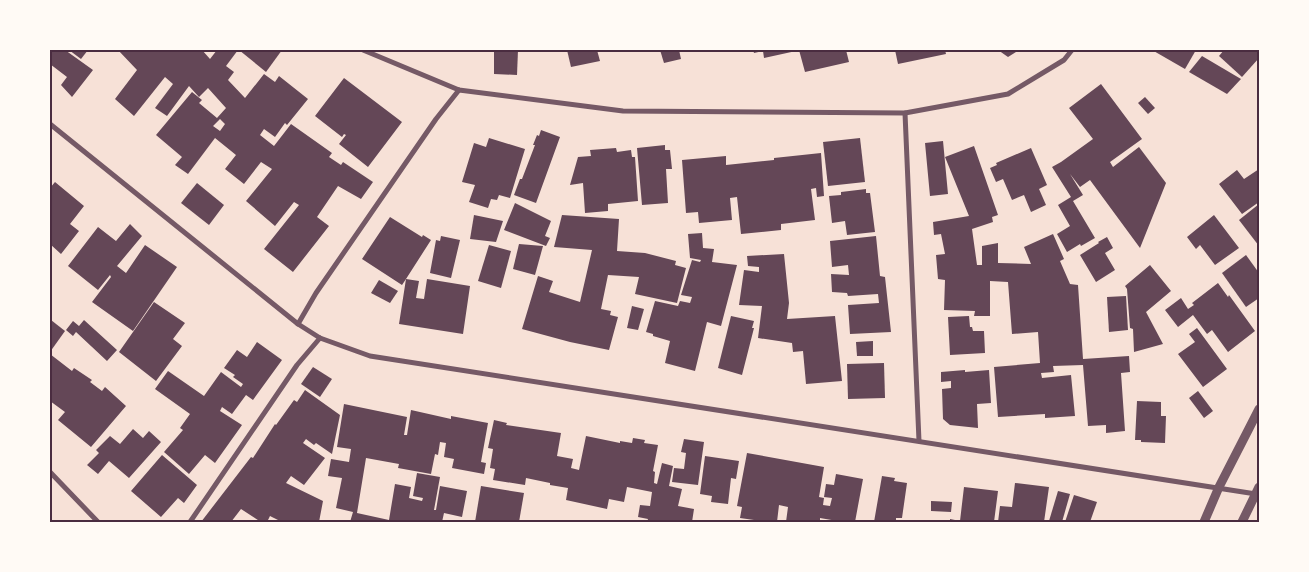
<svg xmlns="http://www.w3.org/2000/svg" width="1309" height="572" font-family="Quicksand,sans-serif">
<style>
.building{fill:#644757;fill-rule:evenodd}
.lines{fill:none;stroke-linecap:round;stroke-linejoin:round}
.minor{stroke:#755966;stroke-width:5}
.tertiary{stroke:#755966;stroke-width:9}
.neatline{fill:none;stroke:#4a2c40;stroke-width:2}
</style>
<rect width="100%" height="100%" fill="#f7e1d7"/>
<g class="building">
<path d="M 50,50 L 65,50 L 93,70 L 72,97 L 61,85 L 67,77 L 50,64 Z"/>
<path d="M 69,50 L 88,50 L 81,59 Z"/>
<path d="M 118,50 L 202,50 L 210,59 L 217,50 L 238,50 L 226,66 L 234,72 L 228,80 L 245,98 L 264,74 L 275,82 L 279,76 L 308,99 L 287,125 L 285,123 L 275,137 L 264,129 L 260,135 L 274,146 L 291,124 L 332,153 L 329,157 L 341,165 L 343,162 L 373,182 L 361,199 L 338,186 L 317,217 L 329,226 L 293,272 L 264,249 L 299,205 L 294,202 L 275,226 L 246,201 L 272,169 L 261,162 L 244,184 L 225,169 L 236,155 L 215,138 L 188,174 L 175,165 L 182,157 L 156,135 L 192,92 L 202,100 L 199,103 L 217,118 L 226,108 L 208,88 L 199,97 L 189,86 L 167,116 L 155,108 L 173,84 L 165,77 L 134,116 L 115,99 L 137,70 ZM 220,119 L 225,124 L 220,131 L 213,126 Z"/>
<path d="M 239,50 L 282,50 L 266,72 Z"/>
<path d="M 494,50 L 518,50 L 517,75 L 494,74 Z"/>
<path d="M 567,50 L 597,50 L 600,61 L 571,67 Z"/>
<path d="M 660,50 L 679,50 L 681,59 L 664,63 Z"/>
<path d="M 753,50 L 796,50 L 796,51 L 764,58 L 763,51 L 754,53 Z"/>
<path d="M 799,50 L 846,50 L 849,62 L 805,72 Z"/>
<path d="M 895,50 L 945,50 L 946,54 L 898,64 Z"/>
<path d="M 998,50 L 1019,50 L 1008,57 Z"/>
<path d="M 1152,50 L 1196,50 L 1185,69 Z"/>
<path d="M 1224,50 L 1259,50 L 1259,58 L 1242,77 L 1219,56 Z"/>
<path d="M 1202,56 L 1241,79 L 1227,94 L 1189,72 Z"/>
<path d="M 344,78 L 402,122 L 368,167 L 339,144 L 346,135 L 344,134 L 342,137 L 315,116 Z"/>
<path d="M 1101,84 L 1142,139 L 1110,162 L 1113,167 L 1139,147 L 1166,183 L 1140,248 L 1090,180 L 1080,187 L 1070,174 L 1083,195 L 1073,201 L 1095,238 L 1081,246 L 1080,244 L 1067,252 L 1057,234 L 1070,226 L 1058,205 L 1071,197 L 1052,167 L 1061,162 L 1093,139 L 1069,108 Z"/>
<path d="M 1145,97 L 1155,108 L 1148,114 L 1138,103 Z"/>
<path d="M 541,130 L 560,137 L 536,203 L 514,195 L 520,179 L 522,179 L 535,145 L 533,145 L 537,135 L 539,136 Z"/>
<path d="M 489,138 L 525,149 L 510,198 L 499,195 L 497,200 L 491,199 L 488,208 L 469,202 L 475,185 L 462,182 L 474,143 L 486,147 Z"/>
<path d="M 860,138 L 865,182 L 828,186 L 823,142 Z"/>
<path d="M 943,141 L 948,194 L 930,196 L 925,143 Z"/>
<path d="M 665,145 L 665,150 L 670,150 L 672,169 L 666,169 L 668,203 L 642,205 L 637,148 Z"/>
<path d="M 974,146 L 998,215 L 992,217 L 993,222 L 972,229 L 977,265 L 982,265 L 982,246 L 998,243 L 998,263 L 1031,264 L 1024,247 L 1053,234 L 1064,259 L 1060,261 L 1070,284 L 1078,285 L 1083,359 L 1129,356 L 1130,372 L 1121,373 L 1125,431 L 1106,433 L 1106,425 L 1088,426 L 1083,365 L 1053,366 L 1054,372 L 1041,373 L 1042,378 L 1071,375 L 1075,416 L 1045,418 L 1045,414 L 998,417 L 994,367 L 1040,363 L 1038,332 L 1012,334 L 1008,282 L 990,281 L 990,316 L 974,316 L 975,311 L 944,310 L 945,280 L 938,279 L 936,255 L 945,254 L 941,234 L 934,235 L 933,222 L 969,216 L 945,157 Z"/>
<path d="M 616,148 L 617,152 L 631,150 L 632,157 L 635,157 L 638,201 L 608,204 L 608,211 L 585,213 L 583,183 L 570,185 L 578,157 L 591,156 L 590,150 Z"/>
<path d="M 1031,148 L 1047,185 L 1039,189 L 1046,205 L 1031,212 L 1024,195 L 1012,200 L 1003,179 L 996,182 L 990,168 L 997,165 L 996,163 Z"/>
<path d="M 821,153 L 824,196 L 817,197 L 816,188 L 811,189 L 815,220 L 781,224 L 781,230 L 741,234 L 737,197 L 730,198 L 732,220 L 699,223 L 698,212 L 686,213 L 682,160 L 726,156 L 726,165 L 774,160 L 774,158 Z"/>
<path d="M 1259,169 L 1259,202 L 1242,214 L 1219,184 L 1237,170 L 1244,179 Z"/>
<path d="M 55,182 L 84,206 L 70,224 L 79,231 L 61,254 L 50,244 L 50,188 Z"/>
<path d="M 197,183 L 224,205 L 209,225 L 181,203 Z"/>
<path d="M 866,189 L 866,193 L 870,193 L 875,232 L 847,235 L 845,221 L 832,223 L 829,196 L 841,195 L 841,192 Z"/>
<path d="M 515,203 L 551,221 L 545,236 L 550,238 L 546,246 L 504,230 Z"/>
<path d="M 1259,204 L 1259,246 L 1239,220 Z"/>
<path d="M 474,215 L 503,221 L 496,242 L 470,239 Z"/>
<path d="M 562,215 L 619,219 L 617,251 L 645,253 L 676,261 L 675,265 L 686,268 L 677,303 L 635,294 L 639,277 L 608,275 L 601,309 L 611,311 L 610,315 L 618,317 L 609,350 L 570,342 L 522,329 L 538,276 L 553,281 L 549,292 L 580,302 L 592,250 L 554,247 Z"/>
<path d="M 1214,215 L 1239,248 L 1215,265 L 1200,245 L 1196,249 L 1187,237 Z"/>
<path d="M 390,217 L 422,237 L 423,235 L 431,240 L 406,279 L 419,281 L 416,298 L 424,299 L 427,279 L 470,286 L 463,334 L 399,324 L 406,279 L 402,285 L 362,259 Z"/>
<path d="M 130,224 L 142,236 L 117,266 L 126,273 L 145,245 L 177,267 L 133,331 L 92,302 L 111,277 L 110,275 L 98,290 L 68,266 L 98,227 L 116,241 Z"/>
<path d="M 702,233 L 703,248 L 714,249 L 712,262 L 737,265 L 721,326 L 707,322 L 695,371 L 665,363 L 670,341 L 653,336 L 653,334 L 646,332 L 655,301 L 678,306 L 680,301 L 690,303 L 692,297 L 681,295 L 692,260 L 700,262 L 701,260 L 690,258 L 688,234 Z"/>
<path d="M 441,236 L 460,240 L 451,278 L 430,273 L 436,240 L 440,241 Z"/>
<path d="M 876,236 L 880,276 L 885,277 L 891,332 L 850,334 L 848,305 L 879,303 L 878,294 L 848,296 L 847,293 L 832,292 L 831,274 L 849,275 L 848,265 L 832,267 L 830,241 Z"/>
<path d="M 1107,237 L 1113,248 L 1105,253 L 1115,270 L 1096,282 L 1080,255 L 1099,243 L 1098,242 Z"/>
<path d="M 519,244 L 543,246 L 535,275 L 513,269 Z"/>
<path d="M 489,245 L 511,251 L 501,288 L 478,281 Z"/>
<path d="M 784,254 L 789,303 L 787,319 L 835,316 L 842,381 L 806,384 L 803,351 L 793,352 L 792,343 L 758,338 L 762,306 L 739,305 L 744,270 L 759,272 L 759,267 L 748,266 L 747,256 Z"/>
<path d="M 1246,255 L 1259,273 L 1259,298 L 1246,307 L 1222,273 Z"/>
<path d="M 1150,265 L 1171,291 L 1146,312 L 1163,344 L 1134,352 L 1133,329 L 1130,328 L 1127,289 L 1125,286 Z"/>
<path d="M 379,280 L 398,291 L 390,303 L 371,293 Z"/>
<path d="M 1218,283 L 1228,297 L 1229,295 L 1255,331 L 1228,352 L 1212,330 L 1207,334 L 1193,315 L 1178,327 L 1165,310 L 1181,298 L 1188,309 L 1194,305 L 1192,303 Z"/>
<path d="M 1126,296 L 1128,330 L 1109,332 L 1107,297 Z"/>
<path d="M 154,302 L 185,323 L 173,339 L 182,346 L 156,381 L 119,352 Z"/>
<path d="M 632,306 L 644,309 L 638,330 L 627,328 Z"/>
<path d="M 731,316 L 754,321 L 752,328 L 754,328 L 742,375 L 718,368 Z"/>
<path d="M 969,316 L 970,327 L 972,327 L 973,331 L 984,331 L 985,353 L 950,355 L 948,317 Z"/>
<path d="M 51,320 L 65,331 L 50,352 L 50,322 Z"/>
<path d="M 84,320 L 117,350 L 107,361 L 76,332 L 73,336 L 66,330 L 73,321 L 79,326 Z"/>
<path d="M 1197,328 L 1227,369 L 1203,387 L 1178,354 L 1195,342 L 1189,334 Z"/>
<path d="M 873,341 L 873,356 L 857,356 L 856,342 Z"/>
<path d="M 257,342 L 282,360 L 253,400 L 246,395 L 232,414 L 222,407 L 220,411 L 242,425 L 215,463 L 205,455 L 189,474 L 164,452 L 183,430 L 180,428 L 190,414 L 155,389 L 168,371 L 204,396 L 221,372 L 241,387 L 243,384 L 233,377 L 235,375 L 224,368 L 237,350 L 247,357 Z"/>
<path d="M 50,354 L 72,371 L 74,368 L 92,380 L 90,382 L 102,391 L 105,387 L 126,406 L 91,447 L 58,420 L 65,412 L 50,401 Z"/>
<path d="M 884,363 L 885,398 L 848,399 L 847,364 Z"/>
<path d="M 313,367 L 332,379 L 320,397 L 301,384 Z"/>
<path d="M 965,370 L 965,372 L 989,370 L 991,403 L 977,404 L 978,428 L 950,425 L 943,419 L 942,389 L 951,388 L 951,381 L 941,382 L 941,372 Z"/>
<path d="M 305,390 L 340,415 L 332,454 L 316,443 L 314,445 L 306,439 L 303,443 L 325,458 L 304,485 L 291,476 L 286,483 L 323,501 L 319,522 L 282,522 L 270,516 L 267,522 L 261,522 L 241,509 L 231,522 L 201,522 L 251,457 L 253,458 L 275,424 L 276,425 L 294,400 L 297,402 Z"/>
<path d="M 1198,391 L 1213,411 L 1204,418 L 1189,398 Z"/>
<path d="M 1137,401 L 1161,402 L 1161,416 L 1166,416 L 1165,443 L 1141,442 L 1141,440 L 1135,440 Z"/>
<path d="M 344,404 L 407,417 L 404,435 L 407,435 L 411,410 L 451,419 L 451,416 L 488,423 L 481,462 L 486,463 L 484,474 L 452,468 L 454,459 L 444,457 L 446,443 L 440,442 L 438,455 L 435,454 L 431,474 L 398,468 L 399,464 L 366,458 L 357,513 L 389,520 L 395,484 L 411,487 L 409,498 L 422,501 L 423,498 L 413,496 L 417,473 L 440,477 L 434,510 L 436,510 L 440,486 L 467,491 L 462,517 L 444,513 L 442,522 L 350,522 L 353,512 L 336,508 L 342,478 L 328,476 L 331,459 L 349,462 L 351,449 L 337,447 Z"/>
<path d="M 494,420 L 507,423 L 506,425 L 561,433 L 557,456 L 573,459 L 571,468 L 579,470 L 586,436 L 620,443 L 620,441 L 632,443 L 633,438 L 645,440 L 644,443 L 658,445 L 653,471 L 655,472 L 654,483 L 657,484 L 662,463 L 673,466 L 669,486 L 682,489 L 678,506 L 694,509 L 692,522 L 647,522 L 648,519 L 638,517 L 640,505 L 650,506 L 652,492 L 627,487 L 624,502 L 609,499 L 607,509 L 566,500 L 568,488 L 550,485 L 550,483 L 526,478 L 525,485 L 493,480 L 495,469 L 490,468 L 493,449 L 488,448 Z"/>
<path d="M 133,429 L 143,438 L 149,431 L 161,442 L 129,478 L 109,461 L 98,474 L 87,465 L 99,453 L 96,450 L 110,436 L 120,444 Z"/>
<path d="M 684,439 L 704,442 L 698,485 L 672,482 L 674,468 L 684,469 L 686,453 L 681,452 Z"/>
<path d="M 747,453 L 824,467 L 819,497 L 824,498 L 823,505 L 830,506 L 832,498 L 824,497 L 826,484 L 834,485 L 836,474 L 863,479 L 855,522 L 843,522 L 820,518 L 820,522 L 786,522 L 788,507 L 779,505 L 777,522 L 753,522 L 754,520 L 740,518 L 742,507 L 737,506 Z"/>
<path d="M 162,455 L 197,485 L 184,503 L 178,498 L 161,517 L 131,491 Z"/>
<path d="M 705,456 L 739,461 L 736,479 L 731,478 L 728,504 L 711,502 L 712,496 L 700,494 Z"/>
<path d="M 882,476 L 895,478 L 894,481 L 907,483 L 902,518 L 896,518 L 896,522 L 874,522 Z"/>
<path d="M 1015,483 L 1049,487 L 1044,522 L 998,522 L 1000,506 L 1012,507 Z"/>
<path d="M 481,486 L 524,493 L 519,522 L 475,522 Z"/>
<path d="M 964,487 L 998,491 L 994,522 L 950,522 L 950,519 L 960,521 Z"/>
<path d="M 1058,491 L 1070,494 L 1062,522 L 1053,522 L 1049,521 Z"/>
<path d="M 1074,495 L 1097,502 L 1090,522 L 1065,522 Z"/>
<path d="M 931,501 L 952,502 L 951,512 L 931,511 Z"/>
</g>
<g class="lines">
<g class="minor">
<path d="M 363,50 L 459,90 L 623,111 L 905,113 L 1008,94 L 1064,60 L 1072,50"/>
<path d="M 905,113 L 919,441"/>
<path d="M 50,124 L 298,324 L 320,338 L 370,356 L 1256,494"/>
<path d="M 298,324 L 316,293 L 436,119 L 459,90"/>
<path d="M 50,472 L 98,522"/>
<path d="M 190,522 L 297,365 L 320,338"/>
</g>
<g class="tertiary">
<path d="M 1204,522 L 1219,487 L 1259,409"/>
<path d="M 1242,522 L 1259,487"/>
</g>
</g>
<rect width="1309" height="572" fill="none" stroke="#fffaf5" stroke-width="102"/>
<rect x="51" y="51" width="1207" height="470" class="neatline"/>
</svg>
